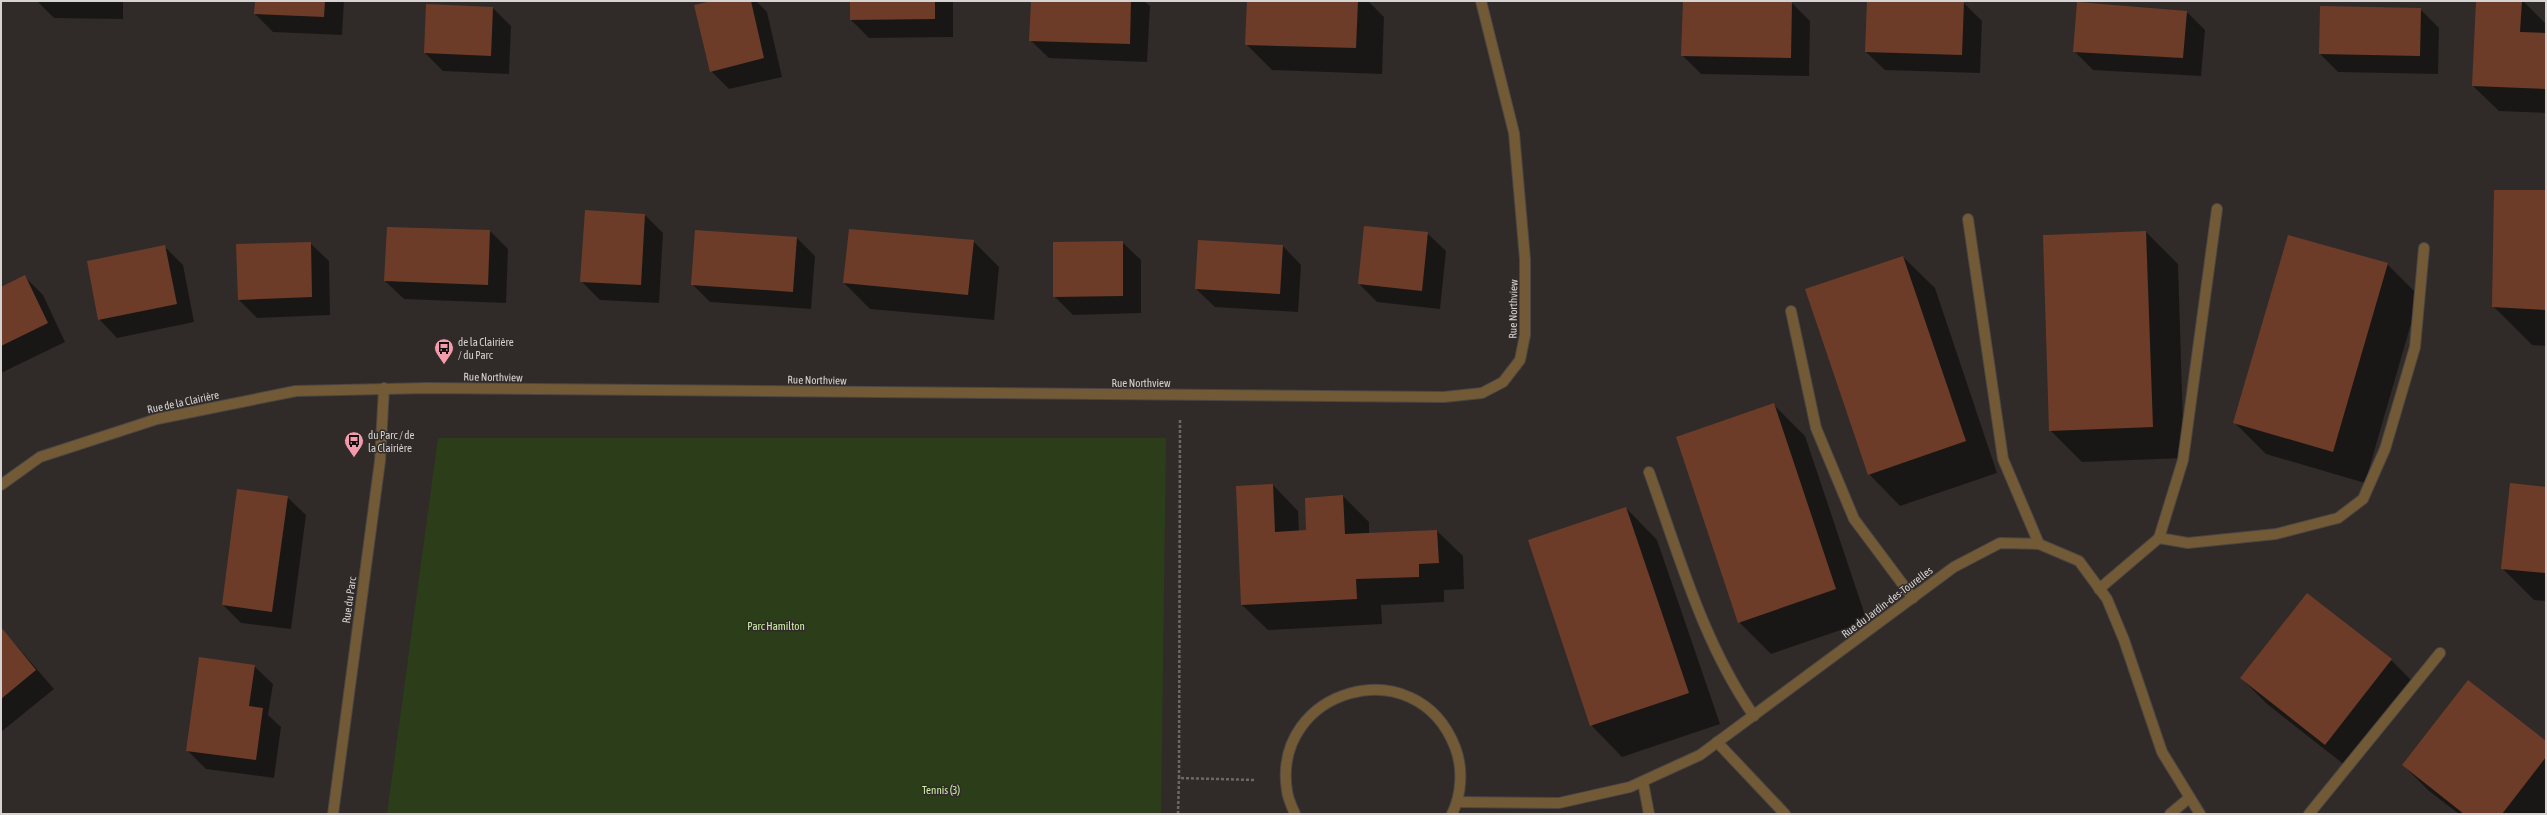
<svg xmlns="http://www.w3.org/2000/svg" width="2547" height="815" font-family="'Asap Condensed',sans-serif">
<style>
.green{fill:#2c3d19}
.shadow{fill:#0007}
.building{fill:#6c3c29}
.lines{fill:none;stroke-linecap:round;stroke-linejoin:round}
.lane-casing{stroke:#4b4644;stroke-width:12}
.street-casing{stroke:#4b4644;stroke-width:12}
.path{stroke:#6c6866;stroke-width:2.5;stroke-dasharray:3 2;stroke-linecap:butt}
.lane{stroke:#715a35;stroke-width:10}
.street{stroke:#715a35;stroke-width:10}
.labels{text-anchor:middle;stroke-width:3;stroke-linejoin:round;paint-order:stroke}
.street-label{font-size:11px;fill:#d6d3d2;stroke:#302b29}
.poi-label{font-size:11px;fill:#d6d3d2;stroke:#302b29;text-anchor:start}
.park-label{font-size:11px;fill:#ccf1a6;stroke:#302b29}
</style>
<rect width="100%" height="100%" fill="#302b29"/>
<path class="green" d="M 438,438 L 1166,438 L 1161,814 L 387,814 Z"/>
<g class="shadow">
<path d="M 37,1 L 123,1 L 123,19 L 54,18 Z"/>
<path d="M 256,1 L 344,1 L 342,35 L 273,32 L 255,14 Z"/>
<path d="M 717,1 L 756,1 L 767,12 L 782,77 L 729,89 L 711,71 Z"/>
<path d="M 851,1 L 953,1 L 953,37 L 869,38 L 851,20 Z"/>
<path d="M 1032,1 L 1144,1 L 1150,6 L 1147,62 L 1049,58 L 1030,40 Z"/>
<path d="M 1248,1 L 1368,1 L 1384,17 L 1382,74 L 1272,70 L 1246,44 Z"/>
<path d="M 1684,1 L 1792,3 L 1810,21 L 1809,76 L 1701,74 L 1682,55 Z"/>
<path d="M 1868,1 L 1964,3 L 1982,21 L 1980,73 L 1885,70 L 1866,52 Z"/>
<path d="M 2477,1 L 2523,1 L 2546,24 L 2546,113 L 2499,111 L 2473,86 Z"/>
<path d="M 427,5 L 493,8 L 511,26 L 509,74 L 443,71 L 425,53 Z"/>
<path d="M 2420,9 L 2439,28 L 2438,74 L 2338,72 L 2320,54 Z"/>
<path d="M 2187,12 L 2205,30 L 2201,76 L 2093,70 L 2074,51 Z"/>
<path d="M 2546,191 L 2546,346 L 2532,345 L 2493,306 Z"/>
<path d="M 645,215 L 663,233 L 659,303 L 600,300 L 581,281 Z"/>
<path d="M 388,228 L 490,231 L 508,249 L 506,303 L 404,299 L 385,281 Z"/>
<path d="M 2146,232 L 2178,264 L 2184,458 L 2082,462 L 2050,430 L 2044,235 Z"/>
<path d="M 1427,233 L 1446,251 L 1440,309 L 1377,302 L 1359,284 Z"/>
<path d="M 797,238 L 815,256 L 811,309 L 710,302 L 692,284 Z"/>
<path d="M 973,241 L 999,267 L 994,320 L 870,309 L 844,283 Z"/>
<path d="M 1122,242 L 1141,260 L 1141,313 L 1073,315 L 1054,296 Z"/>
<path d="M 310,243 L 329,261 L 330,315 L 257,318 L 239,300 Z"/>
<path d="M 1283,246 L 1301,265 L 1298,312 L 1215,307 L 1196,289 Z"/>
<path d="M 165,247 L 183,265 L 194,322 L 117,338 L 99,319 Z"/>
<path d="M 1903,257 L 1935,288 L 1997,473 L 1900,506 L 1869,474 Z"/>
<path d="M 2387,264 L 2419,296 L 2365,483 L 2266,454 L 2234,422 Z"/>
<path d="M 25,277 L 43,295 L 65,342 L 1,373 L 1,288 Z"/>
<path d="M 1774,405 L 1805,436 L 1867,621 L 1771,654 L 1739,622 Z"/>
<path d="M 1273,485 L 1298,511 L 1299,532 L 1307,531 L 1343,496 L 1369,522 L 1369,534 L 1437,531 L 1463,556 L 1464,589 L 1444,590 L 1444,602 L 1381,605 L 1382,624 L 1268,630 L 1242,605 Z"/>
<path d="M 2546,488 L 2546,601 L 2534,600 L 2502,568 Z"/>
<path d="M 287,497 L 306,515 L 291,629 L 241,623 L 223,605 Z"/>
<path d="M 1626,508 L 1657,540 L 1720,724 L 1622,757 L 1591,725 Z"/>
<path d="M 2307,594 L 2391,660 L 2417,686 L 2351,770 L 2267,704 L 2241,678 Z"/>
<path d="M 1,628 L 54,689 L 1,732 Z"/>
<path d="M 254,666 L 273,684 L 268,715 L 281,727 L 274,778 L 206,769 L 187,750 Z"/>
<path d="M 2546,742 L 2546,814 L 2459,814 L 2429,791 L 2403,765 Z"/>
</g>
<g class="building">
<path d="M 255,1 L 325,1 L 324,17 L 254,14 Z"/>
<path d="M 712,1 L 751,1 L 764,58 L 710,72 L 694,5 Z"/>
<path d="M 850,1 L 935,1 L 935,19 L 850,20 Z"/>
<path d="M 1031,1 L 1131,1 L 1130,44 L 1029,41 Z"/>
<path d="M 1247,1 L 1358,1 L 1356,48 L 1245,45 Z"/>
<path d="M 1683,1 L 1792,2 L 1791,58 L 1681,56 Z"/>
<path d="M 1867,1 L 1964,2 L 1962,55 L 1865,52 Z"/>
<path d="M 2476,1 L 2522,1 L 2520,32 L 2546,33 L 2546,89 L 2472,86 Z"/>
<path d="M 2077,2 L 2187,11 L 2183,58 L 2073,52 Z"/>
<path d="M 426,4 L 493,7 L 491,56 L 424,53 Z"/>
<path d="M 2320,6 L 2421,8 L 2420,56 L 2319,54 Z"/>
<path d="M 2494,190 L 2546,190 L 2546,310 L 2492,307 Z"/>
<path d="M 585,210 L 645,214 L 641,285 L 580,282 Z"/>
<path d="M 1364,226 L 1428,232 L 1422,291 L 1358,284 Z"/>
<path d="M 387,227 L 490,230 L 488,285 L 384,281 Z"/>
<path d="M 849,229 L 974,240 L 968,295 L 843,283 Z"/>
<path d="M 695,230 L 797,237 L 793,292 L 691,285 Z"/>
<path d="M 2146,231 L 2153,427 L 2049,431 L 2043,235 Z"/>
<path d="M 2288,235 L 2388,263 L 2333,452 L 2233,423 Z"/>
<path d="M 1198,240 L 1283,245 L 1280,294 L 1195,289 Z"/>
<path d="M 1123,241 L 1123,296 L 1053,297 L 1053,242 Z"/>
<path d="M 311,242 L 312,297 L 238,300 L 236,244 Z"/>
<path d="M 165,245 L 177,304 L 98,320 L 87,261 Z"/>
<path d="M 1903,256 L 1966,441 L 1868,475 L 1805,289 Z"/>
<path d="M 25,275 L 48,323 L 1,346 L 1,287 Z"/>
<path d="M 1774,403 L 1836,589 L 1738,623 L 1676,437 Z"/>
<path d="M 2510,483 L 2546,487 L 2546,573 L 2501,569 Z"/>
<path d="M 1273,484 L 1275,532 L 1306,530 L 1305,498 L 1343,495 L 1345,534 L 1437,530 L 1439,563 L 1419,564 L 1419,577 L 1356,579 L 1357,599 L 1241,605 L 1236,486 Z"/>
<path d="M 237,489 L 288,496 L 272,612 L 222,605 Z"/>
<path d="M 1626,507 L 1689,693 L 1590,726 L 1528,540 Z"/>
<path d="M 2307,593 L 2392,659 L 2325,745 L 2240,678 Z"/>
<path d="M 1,627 L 36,670 L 1,699 Z"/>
<path d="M 199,657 L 255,665 L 249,706 L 263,708 L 256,760 L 186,751 Z"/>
<path d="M 2468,680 L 2546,741 L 2546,757 L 2502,814 L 2464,814 L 2402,765 Z"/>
</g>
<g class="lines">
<defs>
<g id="lane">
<path d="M 1968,219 L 2003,459 L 2039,544"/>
<path d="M 1791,311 L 1816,428 L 1854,519 L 1913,598"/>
<path d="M 1649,472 C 1679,555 1703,643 1754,716"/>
<path d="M 2159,538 L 2188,543 L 2276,534 L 2338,518 L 2363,499 L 2385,449 L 2415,347 L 2424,248"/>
<path d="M 2099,589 L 2159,538 L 2183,460 L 2217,209"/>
<path d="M 1717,742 L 1785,814"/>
<path d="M 1643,782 L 1649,814"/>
<path d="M 2170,814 L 2189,798"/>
<path d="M 2309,814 L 2440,653"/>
</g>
<g id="street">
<path d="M 1,485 L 40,457 L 157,419 L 296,391 L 428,388 L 1444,397 L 1482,393 L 1503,382 L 1520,360 L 1525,335 L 1525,259 L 1514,133 L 1481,1"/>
<path d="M 1458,802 L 1559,803 L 1630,787 L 1700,755 L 1954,567 L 2000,543 L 2039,544 L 2079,561 L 2107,599 L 2124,640 L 2162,752 L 2200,814"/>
<path d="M 333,814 L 380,461 L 384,388"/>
<path d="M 1295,814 C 1292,807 1288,799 1287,791 C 1271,689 1416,647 1455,747 C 1463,767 1462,794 1452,814"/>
</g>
</defs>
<use href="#lane" class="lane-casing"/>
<use href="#street" class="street-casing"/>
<g class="path">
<path d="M 1180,420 L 1179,778 L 1255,780"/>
<path d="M 1178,814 L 1179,778"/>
</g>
<use href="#lane" class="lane"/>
<use href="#street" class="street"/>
</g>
<defs>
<symbol id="bus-pin" viewBox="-11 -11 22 30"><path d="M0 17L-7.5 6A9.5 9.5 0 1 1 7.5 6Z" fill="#f39aab" stroke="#302b29"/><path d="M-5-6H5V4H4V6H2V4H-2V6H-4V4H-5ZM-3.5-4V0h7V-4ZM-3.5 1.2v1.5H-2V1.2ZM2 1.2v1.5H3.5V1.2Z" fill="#111"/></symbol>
</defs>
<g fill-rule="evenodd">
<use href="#bus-pin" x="433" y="337" width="22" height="30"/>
<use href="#bus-pin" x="343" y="430" width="22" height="30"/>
</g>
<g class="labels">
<g class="street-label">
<text transform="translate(1513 309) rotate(-89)" y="4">Rue Northview</text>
<text transform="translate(493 377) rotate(1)" y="4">Rue Northview</text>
<text transform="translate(817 380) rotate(1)" y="4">Rue Northview</text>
<text x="1141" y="387">Rue Northview</text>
<text transform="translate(183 402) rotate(-12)" y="4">Rue de la Clairière</text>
<text transform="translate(349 600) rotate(-82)" y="4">Rue du Parc</text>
<text transform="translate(1887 602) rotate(-37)" y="4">Rue du Jardin-des-Tourelles</text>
</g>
<g class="poi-label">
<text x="458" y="346">de la Clairière<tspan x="458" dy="13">/ du Parc</tspan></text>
<text x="368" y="439">du Parc / de<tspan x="368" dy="13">la Clairière</tspan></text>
</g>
<g class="park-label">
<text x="776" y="630">Parc Hamilton</text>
<text x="941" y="794">Tennis (3)</text>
</g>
</g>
<rect width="2547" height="815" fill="none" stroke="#d6d3d2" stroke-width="4"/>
</svg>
